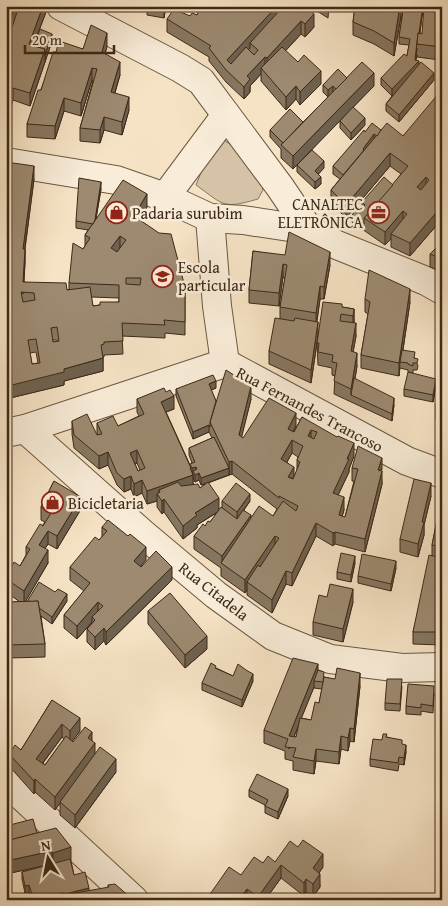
<svg xmlns="http://www.w3.org/2000/svg" width="448" height="906" font-family="'Gentium Book Plus',serif">
<style>
.park{fill:#d6c3a7;stroke:#89765f}
.lines{fill:none;stroke-linecap:round;stroke-linejoin:round}
.minor-casing{stroke:#6a5842;stroke-width:30}
.minor{stroke:#f9edd9;stroke-width:28}
.wall{fill:#877761;stroke:#3c2917;fill-rule:evenodd}
.shaded-wall{fill:#6e614f;stroke:#3c2917}
.building{fill:#9d8a71;stroke:#3c2917;fill-rule:evenodd}
.labels{text-anchor:middle;stroke-width:5;stroke-linejoin:round;paint-order:stroke}
.poi-label{font-size:16px;fill:#3c2917;stroke:#f9edd9;text-anchor:start}
.street-label{font-size:16px;fill:#3c2917;stroke:#f9edd9}
</style>
<rect width="100%" height="100%" fill="#f6e3c5"/>
<filter id="stains"><feTurbulence type="fractalNoise" baseFrequency=".004" numOctaves="4"/><feColorMatrix values="0 0 0 0 .2 0 0 0 0 .09 0 0 0 0 .02 0 0 0 .5 -.17"/></filter>
<radialGradient id="worn" r=".72"><stop offset=".6" stop-color="#630" stop-opacity="0"/><stop offset="1" stop-color="#630" stop-opacity=".3"/></radialGradient>
<path class="park" d="M 216,135 L 236,148 L 261,171 L 263,190 L 258,199 C 223,209 225,206 196,185 Z"/>
<g class="lines">
<defs>
<g id="minor">
<path d="M 61,6 L 180,68 L 201,81 L 280,187 L 309,230"/>
<path d="M 6,162 L 116,180 L 165,197 L 210,218 L 243,220 L 309,230 L 337,245 L 426,281 L 442,290"/>
<path d="M 165,197 L 226,115"/>
<path d="M 210,218 L 217,306 L 225,363"/>
<path d="M 25,429 L 142,533 L 216,595 L 273,636 L 330,659 L 402,668 L 442,667"/>
<path d="M 10,432 L 25,429 L 225,363 L 407,461 L 442,474"/>
<path d="M 6,777 L 13,788 L 134,900"/>
</g>
</defs>
<use href="#minor" class="minor-casing"/>
<use href="#minor" class="minor"/>
</g>
<g class="wall">
<path d="M 6,6 L 17,6 L 17,13 L 46,6 L 46,12 L 33,46 L 52,41 L 30,106 L 13,100 L 9,113 L 6,112 Z"/>
<path d="M 147,6 L 166,6 L 164,18 L 147,15 Z"/>
<path d="M 201,6 L 303,6 L 314,27 L 305,37 L 301,34 L 285,51 L 321,84 L 300,105 L 296,99 L 286,110 L 261,81 L 261,74 L 250,86 L 250,92 L 244,99 L 226,82 L 209,61 L 209,57 L 167,32 L 167,19 L 197,15 Z"/>
<path d="M 309,6 L 329,6 L 328,18 Z"/>
<path d="M 355,6 L 423,6 L 420,33 L 422,34 L 442,6 L 442,84 L 439,83 L 439,70 L 440,60 L 417,57 L 417,55 L 416,60 L 434,80 L 399,122 L 386,111 L 386,104 L 392,96 L 381,85 L 381,78 L 407,56 L 409,45 L 399,44 L 399,37 L 402,18 L 401,18 L 401,16 L 394,56 L 374,44 L 353,35 L 353,22 Z"/>
<path d="M 107,46 L 105,54 L 120,75 L 115,93 L 129,110 L 122,135 L 104,130 L 100,143 L 80,141 L 80,128 L 93,81 L 92,80 L 81,116 L 64,111 L 55,139 L 27,137 L 27,124 L 56,52 Z"/>
<path d="M 347,78 L 374,86 L 353,107 L 365,125 L 351,140 L 340,128 L 340,121 L 346,114 L 293,169 L 281,158 L 281,149 L 270,137 L 270,130 L 303,122 L 328,97 L 323,92 L 323,85 Z"/>
<path d="M 442,95 L 442,219 L 410,256 L 391,247 L 391,239 L 385,245 L 352,222 L 352,215 L 361,210 L 362,208 L 362,202 L 393,185 L 401,174 L 390,166 L 346,218 L 331,203 L 331,190 L 340,179 L 333,174 L 333,166 L 365,132 L 381,130 L 403,136 Z"/>
<path d="M 6,162 L 34,179 L 25,249 L 25,262 L 24,282 L 69,290 L 69,283 L 83,249 L 85,246 L 85,235 L 88,230 L 76,228 L 76,221 L 101,189 L 96,218 L 147,207 L 139,219 L 185,287 L 185,335 L 165,333 L 165,338 L 122,336 L 123,354 L 104,355 L 104,357 L 103,358 L 103,371 L 64,381 L 64,385 L 6,399 ZM 91,297 L 119,298 L 119,302 L 93,306 ZM 53,340 L 57,340 L 58,342 L 53,342 ZM 36,352 L 38,363 L 32,364 L 30,353 Z"/>
<path d="M 297,165 L 324,168 L 318,174 L 321,184 L 315,189 L 297,172 Z"/>
<path d="M 442,242 L 442,272 L 430,267 L 430,254 Z"/>
<path d="M 253,251 L 330,265 L 324,299 L 320,299 L 317,321 L 318,334 L 342,307 L 354,309 L 354,323 L 356,336 L 353,352 L 357,366 L 355,379 L 394,405 L 392,421 L 334,394 L 335,376 L 332,375 L 332,368 L 318,365 L 317,343 L 311,383 L 269,364 L 269,351 L 280,319 L 280,307 L 285,278 L 283,277 L 279,306 L 249,303 L 249,290 Z"/>
<path d="M 365,299 L 410,302 L 403,350 L 415,358 L 418,366 L 417,370 L 413,370 L 413,373 L 408,372 L 408,370 L 400,368 L 399,376 L 361,368 L 361,355 L 368,314 L 365,312 Z"/>
<path d="M 442,370 L 442,420 L 436,419 L 436,406 Z"/>
<path d="M 436,386 L 433,402 L 404,396 L 404,389 Z"/>
<path d="M 216,388 L 211,390 L 216,401 L 251,399 L 241,437 L 243,438 L 296,426 L 293,432 L 294,432 L 302,417 L 354,456 L 349,469 L 349,472 L 338,495 L 344,510 L 342,516 L 345,517 L 354,481 L 352,481 L 352,468 L 381,471 L 382,484 L 365,552 L 335,544 L 333,546 L 316,536 L 292,586 L 286,584 L 272,613 L 247,595 L 247,590 L 245,593 L 221,576 L 221,568 L 194,549 L 194,536 L 205,526 L 210,522 L 218,512 L 197,525 L 197,528 L 183,539 L 164,512 L 162,514 L 157,507 L 157,501 L 147,504 L 142,493 L 134,497 L 131,489 L 124,492 L 117,485 L 108,465 L 99,469 L 74,448 L 72,434 L 72,421 L 97,435 L 97,423 L 118,426 L 139,416 L 137,412 L 137,399 L 166,392 L 174,409 L 166,412 L 190,465 L 192,463 L 189,455 L 189,448 L 212,438 L 209,432 L 193,439 L 176,396 L 176,389 ZM 292,453 L 298,457 L 297,460 L 297,470 L 294,478 L 287,462 ZM 137,463 L 140,470 L 138,471 L 135,464 ZM 232,474 L 277,509 L 273,516 L 251,519 L 244,510 L 250,501 L 222,501 L 222,508 L 219,510 L 208,483 ZM 193,475 L 193,478 L 195,482 L 199,480 L 201,485 L 206,484 L 200,488 L 193,485 Z"/>
<path d="M 54,481 L 81,509 L 57,549 L 48,544 L 45,548 L 48,563 L 25,602 L 28,602 L 28,600 L 67,601 L 52,624 L 41,616 L 45,644 L 45,657 L 9,658 L 7,636 L 6,636 L 6,602 L 20,602 L 6,592 L 6,578 L 20,566 L 26,555 L 26,547 L 45,522 L 41,520 L 41,507 Z"/>
<path d="M 442,495 L 442,645 L 413,644 L 413,632 L 432,556 L 432,545 Z"/>
<path d="M 431,496 L 424,525 L 424,535 L 418,557 L 400,552 L 400,539 Z"/>
<path d="M 102,527 L 146,560 L 140,566 L 172,580 L 106,645 L 104,641 L 95,650 L 87,642 L 87,629 L 92,623 L 92,622 L 77,639 L 64,628 L 64,615 L 84,591 L 70,580 L 70,567 L 102,537 Z"/>
<path d="M 355,563 L 351,582 L 337,579 L 337,572 Z"/>
<path d="M 396,568 L 391,591 L 358,583 L 358,576 Z"/>
<path d="M 353,602 L 343,642 L 313,635 L 313,622 Z"/>
<path d="M 148,611 L 207,649 L 185,668 L 148,624 Z"/>
<path d="M 216,668 L 233,676 L 253,681 L 242,707 L 202,690 L 202,683 Z"/>
<path d="M 318,670 L 324,677 L 360,686 L 354,742 L 350,741 L 348,751 L 341,749 L 339,764 L 316,761 L 314,774 L 293,770 L 293,761 L 285,759 L 285,751 L 264,743 L 264,730 ZM 314,687 L 314,688 L 322,689 L 319,703 L 311,720 L 301,718 ZM 299,726 L 296,737 L 294,737 L 295,734 Z"/>
<path d="M 402,686 L 400,711 L 385,710 L 385,703 Z"/>
<path d="M 434,693 L 433,713 L 421,711 L 421,715 L 406,714 L 406,706 Z"/>
<path d="M 52,700 L 80,731 L 72,741 L 73,742 L 92,741 L 95,755 L 116,772 L 75,828 L 60,815 L 60,802 L 55,810 L 35,792 L 34,794 L 9,766 L 9,754 L 21,750 ZM 62,737 L 64,739 L 45,765 L 43,763 Z"/>
<path d="M 387,737 L 402,744 L 406,752 L 404,765 L 399,764 L 398,771 L 370,766 L 370,759 L 382,740 Z"/>
<path d="M 249,790 L 288,796 L 278,819 L 265,813 L 265,805 L 249,797 Z"/>
<path d="M 6,826 L 37,833 L 71,860 L 71,861 L 74,875 L 89,891 L 108,888 L 108,885 L 132,900 L 32,900 L 29,892 L 25,893 L 22,879 L 22,872 L 52,864 L 6,874 Z"/>
<path d="M 275,862 L 323,867 L 319,873 L 320,887 L 313,897 L 306,892 L 304,896 L 281,878 L 265,900 L 206,900 L 241,875 L 263,863 Z"/>
</g>
<g class="shaded-wall">
<path d="M 15,6 L 17,6 L 17,13 L 6,49 L 6,36 Z"/>
<path d="M 43,6 L 46,6 L 46,12 L 29,57 L 29,44 Z"/>
<path d="M 165,6 L 166,6 L 164,18 L 164,11 Z"/>
<path d="M 277,6 L 279,6 L 279,18 L 250,43 L 250,48 L 228,72 L 227,60 Z"/>
<path d="M 400,6 L 402,6 L 401,11 L 401,16 L 394,56 L 394,43 Z"/>
<path d="M 423,6 L 423,10 L 418,45 L 417,44 Z"/>
<path d="M 314,14 L 314,27 L 305,37 L 305,24 Z"/>
<path d="M 301,21 L 301,34 L 267,71 L 267,58 Z"/>
<path d="M 107,33 L 107,46 L 102,65 L 102,52 Z"/>
<path d="M 52,34 L 52,41 L 45,62 L 45,55 Z"/>
<path d="M 417,48 L 415,65 L 419,61 L 419,69 L 392,96 L 392,89 L 415,60 Z"/>
<path d="M 45,49 L 45,62 L 30,106 L 30,93 Z"/>
<path d="M 265,57 L 265,70 L 261,68 L 261,74 L 250,86 L 250,92 L 244,99 L 244,87 L 247,76 Z"/>
<path d="M 120,62 L 120,75 L 111,105 L 111,92 Z"/>
<path d="M 92,68 L 92,80 L 81,116 L 81,103 Z"/>
<path d="M 321,71 L 321,84 L 300,105 L 300,92 Z"/>
<path d="M 374,73 L 374,86 L 293,169 L 293,156 Z"/>
<path d="M 434,73 L 434,80 L 399,122 L 399,115 Z"/>
<path d="M 296,86 L 296,99 L 286,110 L 286,97 Z"/>
<path d="M 333,86 L 333,93 L 328,98 L 328,90 Z"/>
<path d="M 13,88 L 13,100 L 9,113 L 9,100 Z"/>
<path d="M 129,97 L 129,110 L 122,135 L 122,122 Z"/>
<path d="M 64,98 L 64,111 L 55,139 L 55,126 Z"/>
<path d="M 104,117 L 104,130 L 100,143 L 100,130 Z"/>
<path d="M 365,118 L 365,125 L 351,140 L 351,133 Z"/>
<path d="M 374,134 L 374,141 L 365,153 L 363,149 Z"/>
<path d="M 390,153 L 390,166 L 346,218 L 346,205 Z"/>
<path d="M 324,161 L 324,168 L 315,178 L 315,171 Z"/>
<path d="M 442,165 L 442,178 L 436,172 Z"/>
<path d="M 34,166 L 34,179 L 23,262 L 23,249 Z"/>
<path d="M 321,177 L 321,184 L 315,189 L 315,182 Z"/>
<path d="M 426,177 L 426,190 L 417,200 L 417,187 Z"/>
<path d="M 101,182 L 101,189 L 94,231 L 94,224 Z"/>
<path d="M 147,194 L 147,207 L 134,229 L 134,216 Z"/>
<path d="M 442,206 L 442,219 L 410,256 L 410,243 Z"/>
<path d="M 403,211 L 403,224 L 391,234 L 391,239 L 385,245 L 385,232 Z"/>
<path d="M 120,236 L 120,249 L 111,261 L 111,248 Z"/>
<path d="M 25,249 L 25,262 L 23,294 L 23,282 Z"/>
<path d="M 330,252 L 330,265 L 324,299 L 324,287 Z"/>
<path d="M 283,264 L 283,277 L 279,306 L 279,293 Z"/>
<path d="M 320,286 L 320,299 L 316,326 L 316,313 Z"/>
<path d="M 410,289 L 410,302 L 401,362 L 400,362 L 399,376 L 399,363 Z"/>
<path d="M 354,309 L 354,322 L 353,329 L 353,316 Z"/>
<path d="M 318,322 L 318,335 L 311,383 L 311,370 Z"/>
<path d="M 356,323 L 356,336 L 351,364 L 351,351 Z"/>
<path d="M 357,353 L 357,366 L 352,395 L 351,395 L 351,389 Z"/>
<path d="M 103,358 L 103,371 L 64,381 L 64,385 L 6,399 L 6,392 L 8,392 L 8,386 L 64,369 Z"/>
<path d="M 436,379 L 436,386 L 433,402 L 433,395 Z"/>
<path d="M 216,381 L 216,388 L 209,391 L 209,384 Z"/>
<path d="M 251,386 L 251,399 L 239,448 L 239,435 Z"/>
<path d="M 174,396 L 174,409 L 161,414 L 161,402 Z"/>
<path d="M 394,398 L 394,405 L 392,421 L 392,414 Z"/>
<path d="M 296,413 L 296,426 L 288,442 L 288,429 Z"/>
<path d="M 209,425 L 209,432 L 193,439 L 193,432 Z"/>
<path d="M 311,430 L 311,443 L 308,436 Z"/>
<path d="M 292,440 L 292,453 L 281,472 L 281,459 Z"/>
<path d="M 354,443 L 354,456 L 349,469 L 349,472 L 333,506 L 333,493 Z"/>
<path d="M 137,450 L 137,463 L 130,466 L 130,453 Z"/>
<path d="M 108,452 L 108,465 L 99,469 L 99,456 Z"/>
<path d="M 382,458 L 382,470 L 378,470 Z"/>
<path d="M 232,461 L 232,474 L 229,475 L 229,462 Z"/>
<path d="M 196,467 L 196,474 L 193,471 L 193,475 L 192,475 L 192,468 Z"/>
<path d="M 294,467 L 294,479 L 288,477 Z"/>
<path d="M 229,468 L 229,475 L 201,485 L 201,478 Z"/>
<path d="M 382,471 L 382,484 L 365,552 L 365,539 Z"/>
<path d="M 199,473 L 199,480 L 195,482 L 195,475 Z"/>
<path d="M 193,475 L 193,488 L 159,490 L 159,497 L 157,494 L 157,501 L 147,504 L 147,491 Z"/>
<path d="M 131,476 L 131,489 L 124,492 L 124,479 Z"/>
<path d="M 142,480 L 142,493 L 134,497 L 134,484 Z"/>
<path d="M 431,483 L 431,496 L 424,525 L 424,535 L 418,557 L 418,544 L 422,522 Z"/>
<path d="M 53,493 L 53,506 L 47,510 L 47,505 Z"/>
<path d="M 250,494 L 250,501 L 237,519 L 237,512 Z"/>
<path d="M 81,497 L 81,509 L 57,549 L 57,536 Z"/>
<path d="M 344,497 L 344,510 L 339,528 L 339,515 Z"/>
<path d="M 219,498 L 219,511 L 197,525 L 197,528 L 183,539 L 183,526 L 195,513 Z"/>
<path d="M 164,499 L 164,512 L 162,514 L 162,501 Z"/>
<path d="M 251,515 L 251,528 L 222,564 L 222,556 Z"/>
<path d="M 316,523 L 316,536 L 292,586 L 292,573 Z"/>
<path d="M 48,531 L 48,544 L 39,558 L 39,545 Z"/>
<path d="M 335,532 L 335,544 L 333,546 L 333,533 Z"/>
<path d="M 275,536 L 275,549 L 247,582 L 247,590 L 245,593 L 245,580 Z"/>
<path d="M 146,547 L 146,560 L 134,574 L 134,561 Z"/>
<path d="M 48,550 L 48,563 L 24,604 L 24,591 Z"/>
<path d="M 355,556 L 355,563 L 351,582 L 351,575 Z"/>
<path d="M 396,561 L 396,568 L 391,591 L 391,584 Z"/>
<path d="M 172,567 L 172,580 L 106,645 L 106,632 Z"/>
<path d="M 286,571 L 286,584 L 272,613 L 272,600 Z"/>
<path d="M 353,589 L 353,602 L 343,642 L 343,629 Z"/>
<path d="M 67,594 L 67,601 L 52,624 L 52,617 Z"/>
<path d="M 98,602 L 98,615 L 92,617 L 92,622 L 77,639 L 77,626 Z"/>
<path d="M 104,628 L 104,641 L 95,650 L 95,637 Z"/>
<path d="M 207,636 L 207,649 L 185,668 L 185,655 Z"/>
<path d="M 318,664 L 318,677 L 314,681 L 314,687 L 289,749 L 289,736 Z"/>
<path d="M 360,673 L 360,686 L 354,742 L 354,729 Z"/>
<path d="M 253,674 L 253,681 L 242,707 L 242,700 Z"/>
<path d="M 80,718 L 80,731 L 70,744 L 70,731 Z"/>
<path d="M 62,724 L 62,737 L 36,772 L 36,759 Z"/>
<path d="M 350,728 L 350,741 L 348,751 L 348,738 Z"/>
<path d="M 92,732 L 92,745 L 88,738 Z"/>
<path d="M 341,736 L 341,749 L 339,764 L 339,752 Z"/>
<path d="M 95,743 L 95,756 L 55,810 L 55,797 Z"/>
<path d="M 406,745 L 406,752 L 404,765 L 404,758 Z"/>
<path d="M 316,749 L 316,761 L 314,774 L 314,761 Z"/>
<path d="M 116,759 L 116,772 L 75,828 L 75,815 Z"/>
<path d="M 35,779 L 35,792 L 34,794 L 34,781 Z"/>
<path d="M 288,789 L 288,796 L 278,819 L 278,812 Z"/>
<path d="M 71,847 L 71,860 L 53,866 L 53,853 Z"/>
<path d="M 52,851 L 52,864 L 6,874 L 6,861 Z"/>
<path d="M 323,854 L 323,867 L 313,881 L 313,868 Z"/>
<path d="M 281,865 L 281,878 L 265,900 L 258,900 L 258,897 Z"/>
<path d="M 320,874 L 320,887 L 313,897 L 313,884 Z"/>
<path d="M 306,879 L 306,892 L 304,896 L 304,883 Z"/>
<path d="M 29,885 L 29,892 L 25,893 L 25,886 Z"/>
<path d="M 89,888 L 89,895 L 51,898 Z"/>
<path d="M 247,889 L 247,900 L 239,900 Z"/>
</g>
<g class="building">
<path d="M 6,6 L 15,6 L 6,36 Z"/>
<path d="M 19,6 L 43,6 L 29,44 L 45,49 L 30,93 L 13,88 L 9,100 L 6,99 L 6,46 Z"/>
<path d="M 147,6 L 165,6 L 164,11 L 147,8 Z"/>
<path d="M 201,6 L 277,6 L 227,60 L 231,64 L 246,47 L 254,55 L 258,50 L 250,43 L 280,10 L 282,8 L 280,6 L 303,6 L 314,14 L 305,24 L 301,21 L 267,58 L 265,57 L 247,76 L 250,79 L 244,87 L 226,70 L 209,48 L 211,46 L 167,19 L 174,9 L 190,16 L 192,13 L 197,15 Z"/>
<path d="M 320,6 L 328,6 L 328,11 Z"/>
<path d="M 355,6 L 400,6 L 394,43 L 374,31 L 353,22 Z"/>
<path d="M 401,6 L 423,6 L 419,33 L 418,33 L 415,60 L 419,61 L 392,89 L 381,78 L 404,54 L 407,56 L 410,39 L 399,37 L 403,11 L 401,11 Z"/>
<path d="M 424,6 L 442,6 L 442,47 L 417,44 L 418,33 L 422,34 Z"/>
<path d="M 91,25 L 107,33 L 102,52 L 120,62 L 111,92 L 129,97 L 122,122 L 104,117 L 100,130 L 80,128 L 97,69 L 92,68 L 81,103 L 64,98 L 55,126 L 27,124 L 38,90 L 41,90 L 53,52 L 56,52 L 59,41 L 83,49 Z"/>
<path d="M 40,29 L 52,34 L 45,55 L 45,49 L 34,46 Z"/>
<path d="M 282,47 L 298,62 L 304,55 L 321,71 L 300,92 L 296,86 L 286,97 L 261,68 Z"/>
<path d="M 442,51 L 442,71 L 439,70 Z"/>
<path d="M 362,62 L 374,73 L 293,156 L 281,145 Z"/>
<path d="M 421,62 L 434,73 L 399,115 L 386,104 Z"/>
<path d="M 338,69 L 347,78 L 336,89 L 333,86 L 328,90 L 323,85 Z"/>
<path d="M 439,93 L 442,95 L 442,165 L 436,172 L 442,178 L 442,206 L 410,243 L 391,234 L 407,214 L 403,211 L 385,232 L 364,218 L 408,166 L 390,153 L 346,205 L 331,190 L 387,123 L 403,136 ZM 426,177 L 429,180 L 421,190 L 417,187 Z"/>
<path d="M 353,107 L 365,118 L 351,133 L 340,121 Z"/>
<path d="M 290,109 L 303,122 L 283,143 L 270,130 Z"/>
<path d="M 372,123 L 381,130 L 377,136 L 374,134 L 363,149 L 364,150 L 343,175 L 333,166 L 364,130 L 365,132 Z"/>
<path d="M 312,150 L 324,161 L 315,171 L 321,177 L 315,182 L 297,165 Z"/>
<path d="M 6,162 L 34,166 L 23,249 L 25,249 L 23,282 L 66,283 L 67,290 L 90,287 L 93,306 L 100,305 L 100,302 L 119,302 L 119,285 L 69,283 L 73,243 L 83,249 L 90,238 L 85,235 L 123,180 L 147,194 L 134,216 L 159,233 L 171,234 L 185,287 L 185,322 L 164,320 L 165,325 L 122,323 L 123,341 L 104,342 L 104,344 L 101,345 L 103,358 L 64,369 L 64,372 L 8,386 L 6,376 L 6,289 L 8,289 L 8,281 L 6,281 ZM 120,236 L 126,240 L 117,252 L 111,248 ZM 126,278 L 141,278 L 140,285 L 126,284 ZM 21,292 L 34,293 L 35,300 L 23,302 ZM 57,327 L 59,341 L 53,342 L 51,328 ZM 36,339 L 40,363 L 32,364 L 28,340 Z"/>
<path d="M 384,177 L 393,185 L 364,218 L 364,224 L 352,215 L 358,207 L 361,210 L 365,205 L 362,202 Z"/>
<path d="M 79,178 L 101,182 L 95,220 L 93,224 L 76,221 Z"/>
<path d="M 289,232 L 330,252 L 324,287 L 320,286 L 316,313 L 280,307 L 287,265 L 283,264 L 279,293 L 249,290 L 253,251 L 285,255 Z"/>
<path d="M 442,242 L 442,259 L 430,254 Z"/>
<path d="M 369,270 L 410,289 L 399,363 L 361,355 L 370,302 L 365,299 Z"/>
<path d="M 323,302 L 342,304 L 342,307 L 354,309 L 353,316 L 341,314 L 340,321 L 356,323 L 351,351 L 357,353 L 351,389 L 334,381 L 337,363 L 332,362 L 333,355 L 318,352 L 319,343 L 317,343 Z"/>
<path d="M 275,318 L 294,321 L 295,318 L 318,322 L 311,370 L 269,351 Z"/>
<path d="M 402,350 L 415,352 L 414,358 L 418,359 L 417,363 L 413,363 L 413,366 L 408,364 L 408,363 L 400,362 Z"/>
<path d="M 226,370 L 251,386 L 239,435 L 243,438 L 269,398 L 296,413 L 288,429 L 294,432 L 302,417 L 337,437 L 338,436 L 354,443 L 347,459 L 349,459 L 333,493 L 344,497 L 339,515 L 345,517 L 358,469 L 352,468 L 358,446 L 382,458 L 378,470 L 382,471 L 365,539 L 335,532 L 333,533 L 316,523 L 292,573 L 286,571 L 272,600 L 247,582 L 258,565 L 260,567 L 279,538 L 275,536 L 245,580 L 221,563 L 259,506 L 273,516 L 283,501 L 296,511 L 298,506 L 279,496 L 279,498 L 232,461 L 229,462 L 210,422 ZM 311,430 L 317,432 L 314,439 L 308,436 ZM 292,440 L 303,446 L 297,460 L 300,462 L 293,479 L 288,477 L 294,467 L 281,459 Z"/>
<path d="M 442,370 L 442,407 L 436,406 Z"/>
<path d="M 408,372 L 436,379 L 433,395 L 404,389 Z"/>
<path d="M 213,375 L 216,381 L 209,384 L 216,401 L 210,422 L 210,427 L 209,425 L 193,432 L 176,389 Z"/>
<path d="M 354,378 L 394,398 L 392,414 L 351,395 Z"/>
<path d="M 164,388 L 166,392 L 170,390 L 174,396 L 161,402 L 191,468 L 190,468 L 193,475 L 147,491 L 142,480 L 134,484 L 131,476 L 124,479 L 117,473 L 108,452 L 99,456 L 74,435 L 72,421 L 87,414 L 97,435 L 102,434 L 97,423 L 113,416 L 118,426 L 144,414 L 137,399 ZM 137,450 L 145,468 L 138,471 L 130,453 Z"/>
<path d="M 214,437 L 229,468 L 201,478 L 199,473 L 195,475 L 193,471 L 197,469 L 196,467 L 192,468 L 190,464 L 195,462 L 189,448 Z"/>
<path d="M 414,479 L 431,483 L 422,522 L 424,522 L 418,544 L 400,539 Z"/>
<path d="M 54,481 L 81,497 L 57,536 L 48,531 L 39,545 L 48,550 L 24,591 L 6,579 L 6,578 L 14,562 L 20,566 L 30,549 L 26,547 L 40,524 L 43,526 L 51,513 L 41,507 ZM 53,493 L 58,496 L 51,507 L 47,505 Z"/>
<path d="M 178,482 L 181,486 L 198,484 L 200,488 L 208,482 L 219,498 L 195,513 L 197,515 L 183,526 L 164,499 L 162,501 L 157,494 L 160,492 L 159,490 Z"/>
<path d="M 236,483 L 250,494 L 237,512 L 222,501 Z"/>
<path d="M 442,495 L 442,547 L 432,545 Z"/>
<path d="M 221,507 L 237,519 L 243,510 L 251,515 L 222,556 L 194,536 L 203,524 L 205,526 L 208,521 L 210,522 Z"/>
<path d="M 108,520 L 128,536 L 130,534 L 146,547 L 134,561 L 141,567 L 156,551 L 172,567 L 106,632 L 104,628 L 95,637 L 87,629 L 95,620 L 92,617 L 103,606 L 98,602 L 77,626 L 64,615 L 90,583 L 70,567 L 95,537 L 99,540 L 107,531 L 102,527 Z"/>
<path d="M 341,553 L 355,556 L 351,575 L 337,572 Z"/>
<path d="M 362,554 L 396,561 L 391,584 L 358,576 Z"/>
<path d="M 429,555 L 442,558 L 442,632 L 413,632 Z"/>
<path d="M 39,582 L 55,592 L 58,589 L 67,594 L 52,617 L 39,608 L 38,601 L 29,602 L 28,600 Z"/>
<path d="M 330,584 L 353,589 L 343,629 L 313,622 L 319,595 L 327,597 Z"/>
<path d="M 170,593 L 207,636 L 185,655 L 148,611 Z"/>
<path d="M 38,601 L 45,644 L 9,645 L 7,623 L 6,623 L 6,602 Z"/>
<path d="M 293,658 L 318,664 L 289,736 L 296,737 L 300,718 L 311,720 L 315,702 L 319,703 L 324,677 L 335,679 L 337,668 L 360,673 L 354,729 L 350,728 L 348,738 L 341,736 L 339,752 L 316,749 L 314,761 L 293,757 L 296,748 L 285,747 L 288,739 L 264,730 Z"/>
<path d="M 211,663 L 216,666 L 215,668 L 233,676 L 238,664 L 246,670 L 253,674 L 242,700 L 202,683 Z"/>
<path d="M 318,670 L 324,672 L 323,682 L 314,681 Z"/>
<path d="M 387,679 L 402,679 L 400,704 L 385,703 Z"/>
<path d="M 408,684 L 434,686 L 433,706 L 421,704 L 421,708 L 406,706 Z"/>
<path d="M 52,700 L 80,718 L 70,731 L 62,724 L 36,759 L 45,765 L 66,736 L 73,742 L 85,727 L 92,732 L 88,738 L 95,743 L 55,797 L 35,779 L 34,781 L 9,754 L 15,745 L 21,750 Z"/>
<path d="M 383,734 L 387,734 L 386,737 L 402,740 L 402,744 L 406,745 L 404,758 L 399,757 L 398,763 L 370,759 L 373,739 L 382,740 Z"/>
<path d="M 100,747 L 116,759 L 75,815 L 60,802 Z"/>
<path d="M 257,774 L 288,789 L 278,812 L 265,806 L 268,800 L 249,790 Z"/>
<path d="M 33,819 L 37,833 L 6,841 L 6,826 Z"/>
<path d="M 56,828 L 71,847 L 53,853 L 52,851 L 6,861 L 6,841 Z"/>
<path d="M 303,840 L 323,854 L 313,868 L 320,874 L 313,884 L 306,879 L 304,883 L 281,865 L 258,897 L 247,889 L 239,900 L 206,900 L 229,867 L 241,875 L 254,857 L 263,863 L 268,856 L 275,862 L 290,841 L 298,847 Z"/>
<path d="M 70,859 L 74,875 L 85,872 L 89,888 L 65,894 L 64,893 L 51,896 L 51,898 L 44,900 L 34,900 L 29,885 L 25,886 L 22,872 Z"/>
<path d="M 115,884 L 131,898 L 132,900 L 51,900 L 51,896 L 64,893 L 65,895 L 109,887 L 108,885 Z"/>
</g>
<defs>
<symbol id="shop-ring" viewBox="-11 -11 22 22"><circle r="9.5" fill="#f9edd9" stroke="#8f2418" stroke-width="1.5"/><path d="M-5-2.5h2.3a2.7 3.5 0 0 1 5.4 0H5L5.5 6h-11ZM-1.5-2.5h3a1.5 2.3 0 0 0-3 0Z" fill="#8f2418"/></symbol>
<symbol id="office-ring" viewBox="-11 -11 22 22"><circle r="9.5" fill="#f9edd9" stroke="#8f2418" stroke-width="1.5"/><path d="M-6-3h4V-5.5h4V-3h4V5H-6ZM-1-4.5V-3h2v-1.5ZM-6 0V1H6V0Z" fill="#8f2418"/></symbol>
<symbol id="school-ring" viewBox="-11 -11 22 22"><circle r="9.5" fill="#f9edd9" stroke="#8f2418" stroke-width="1.5"/><path d="M0-5L7-2L0 1L-7-2ZM-4 1L0 2.5L4 1V4Q0 6-4 4Z" fill="#8f2418"/></symbol>
</defs>
<g fill-rule="evenodd">
<use href="#shop-ring" x="104" y="200" width="25" height="25"/>
<use href="#office-ring" x="366" y="200" width="25" height="25"/>
<use href="#school-ring" x="150" y="264" width="25" height="25"/>
<use href="#shop-ring" x="40" y="490" width="25" height="25"/>
</g>
<g class="labels">
<g class="poi-label">
<text x="363" y="210" text-anchor="end">CANALTEC<tspan x="363" dy="18">ELETRÔNICA</tspan></text>
<text x="132" y="219">Padaria surubim</text>
<text x="178" y="273">Escola<tspan x="178" dy="18">particular</tspan></text>
<text x="68" y="509">Bicicletaria</text>
</g>
<g class="street-label">
<text transform="translate(310 409) rotate(28)" y="6">Rua Fernandes Trancoso</text>
<text transform="translate(214 591) rotate(38)" y="6">Rua Citadela</text>
</g>
</g>
<rect width="448" height="906" fill="none" stroke="#f6e3c5" stroke-width="25"/>
<rect x="8" y="8" width="433" height="891" fill="none" stroke="#3c2917" stroke-width="2.5"/>
<rect x="12" y="12" width="423" height="881" fill="none" stroke="#3c2917"/>
<g transform="translate(48 858) rotate(350)" stroke="#f9edd9" stroke-width="4" paint-order="stroke">
<path d="M0-4L9 19L0 12L-9 19Z" fill="#3c2917"/>
<text y="-8" font-size="14" font-weight="bold" text-anchor="middle" fill="#3c2917">N</text>
</g>
<path d="M25 45v8h89v-8" fill="none" stroke="#3c2917" stroke-width="2.5"/>
<text x="32" y="45" font-size="15" fill="#3c2917" stroke="#f9edd9" stroke-width="4" paint-order="stroke">20 m</text>
<rect width="100%" height="100%" filter="url(#stains)"/>
<rect width="100%" height="100%" fill="url(#worn)"/>
</svg>
